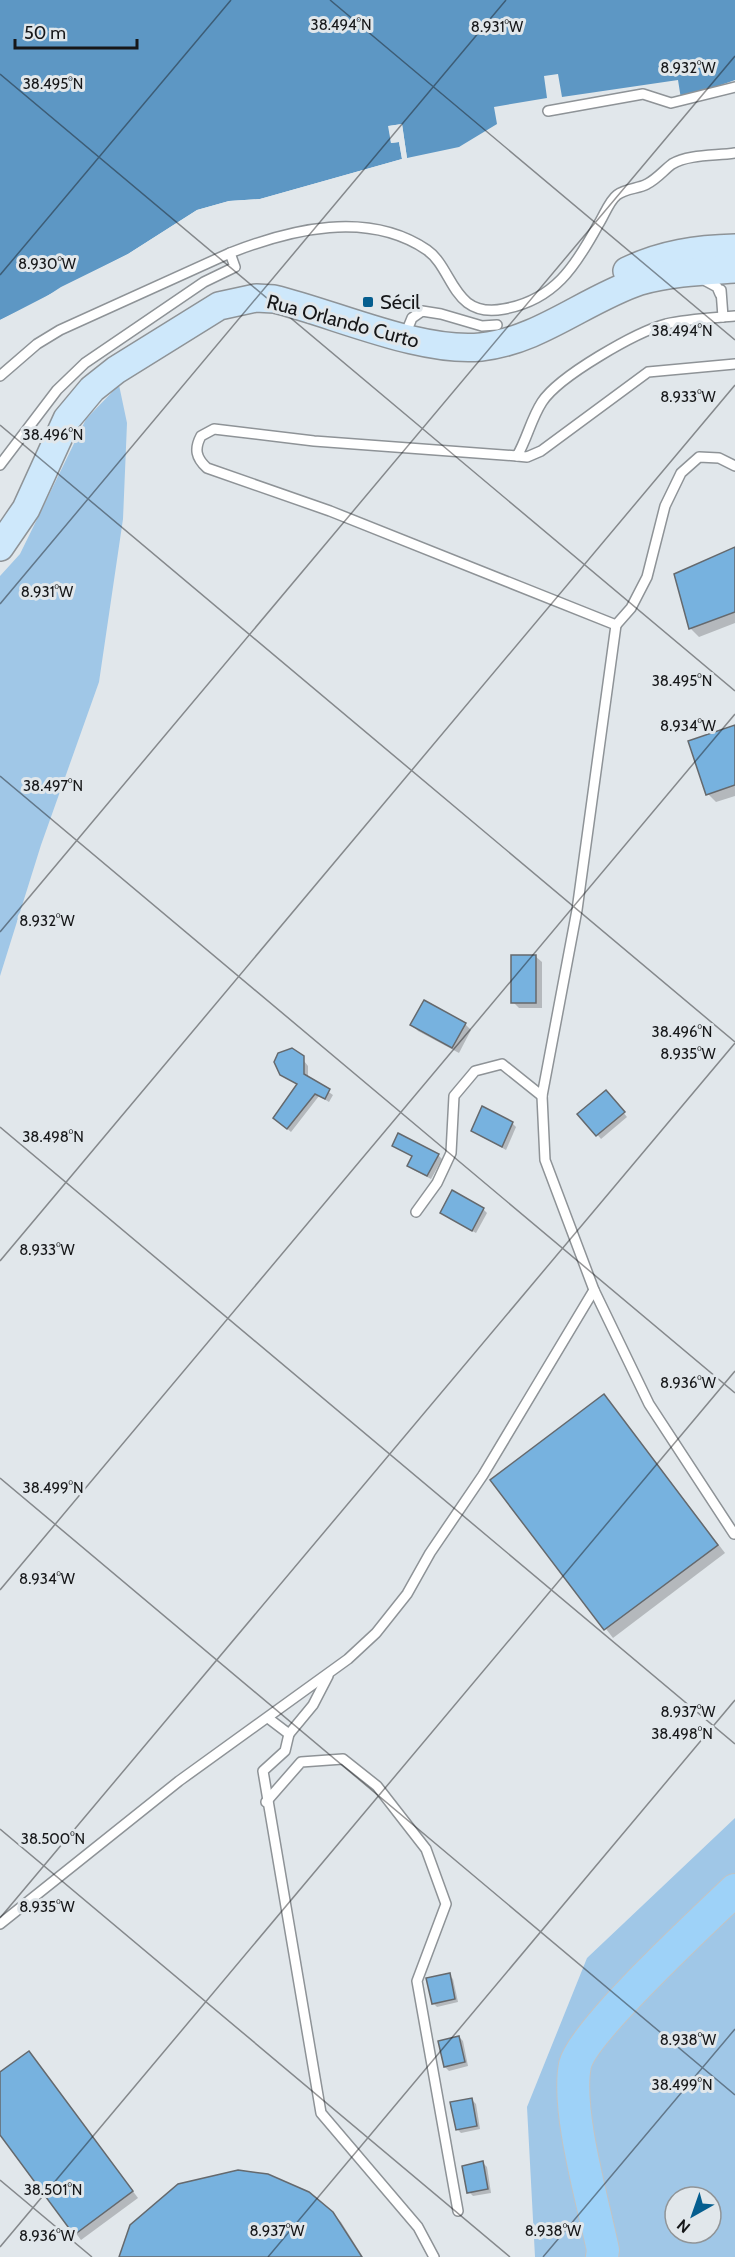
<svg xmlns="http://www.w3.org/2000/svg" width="735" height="2257" font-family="Cabin,sans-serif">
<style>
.green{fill:#a0c7e7;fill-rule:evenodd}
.water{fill:#5d97c4}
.pier{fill:#e1e7eb}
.shadow{fill:#0003}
.building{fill:#77b2df;stroke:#65696d;stroke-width:1.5}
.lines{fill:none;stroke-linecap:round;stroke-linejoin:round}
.lane-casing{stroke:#8e9397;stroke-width:12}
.secondary-casing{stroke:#8e9397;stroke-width:30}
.primary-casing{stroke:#c2c3c3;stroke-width:34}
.lane{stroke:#fff;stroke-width:9}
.secondary{stroke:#cee8fb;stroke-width:27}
.primary{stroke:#9ed2f8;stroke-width:32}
.ticks{fill:none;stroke:#161719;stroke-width:1.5;stroke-opacity:0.45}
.poi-dot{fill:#055e8f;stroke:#e1e7eb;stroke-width:2}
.labels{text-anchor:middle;stroke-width:6;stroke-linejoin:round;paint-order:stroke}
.poi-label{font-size:20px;fill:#161719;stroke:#e1e7eb;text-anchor:start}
.street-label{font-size:20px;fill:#161719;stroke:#e1e7eb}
.ticks-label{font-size:15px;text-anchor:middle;fill:#161719;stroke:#e1e7eb;stroke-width:6;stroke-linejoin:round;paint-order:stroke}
</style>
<rect width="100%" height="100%" fill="#e1e7eb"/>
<g class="green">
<path d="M 119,385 L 127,423 L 123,519 L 99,682 L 41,845 L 0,976 L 0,576 L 20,554 L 86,419 Z"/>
<path d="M 735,1818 L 735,2257 L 535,2257 L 527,2107 L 587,1958 ZM 675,2197 L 711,2197 L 711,2233 L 675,2233 Z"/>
</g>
<path class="water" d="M 0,0 L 735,0 L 735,80 L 681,99 L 678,80 L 562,97 L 558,74 L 544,76 L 547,98 L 494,107 L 497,124 L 459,147 L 407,158 L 402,124 L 389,126 L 391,143 L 399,142 L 402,159 L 260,199 L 229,201 L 197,210 L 128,254 L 0,320 Z"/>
<path class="pier" d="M 402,124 L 407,158 L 402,159 L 401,162 L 261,202 L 229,204 L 199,213 L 129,256 L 0,323 L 0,320 L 38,302 L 61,287 L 128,254 L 197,210 L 229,201 L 260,199 L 402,159 L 399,142 L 391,143 L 388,126 Z"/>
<g class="shadow">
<path d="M 735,548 L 735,623 L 699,637 L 690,628 Z"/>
<path d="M 735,726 L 735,796 L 716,802 L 708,794 Z"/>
<path d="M 535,956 L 542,962 L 542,1008 L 519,1008 L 513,1002 Z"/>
<path d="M 465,1024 L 471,1030 L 459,1053 L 418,1031 L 412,1025 Z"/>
<path d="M 283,1051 L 296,1051 L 308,1066 L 308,1078 L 333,1095 L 329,1102 L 319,1096 L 291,1132 L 279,1122 L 298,1085 L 282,1074 L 276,1062 Z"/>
<path d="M 609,1096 L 627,1117 L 601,1139 L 580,1114 Z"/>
<path d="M 512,1123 L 516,1127 L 506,1150 L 473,1131 Z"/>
<path d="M 394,1145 L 438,1155 L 442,1159 L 431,1179 L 412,1169 L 409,1166 L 413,1157 Z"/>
<path d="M 483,1209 L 487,1213 L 476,1233 L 441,1213 Z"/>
<path d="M 612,1405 L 725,1553 L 613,1638 L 492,1480 Z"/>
<path d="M 449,1975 L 453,1979 L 458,2002 L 437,2007 L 433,2003 Z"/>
<path d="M 459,2037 L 463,2041 L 468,2066 L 449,2071 L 445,2067 Z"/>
<path d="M 29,2053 L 138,2198 L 81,2240 L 0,2132 L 0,2074 Z"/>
<path d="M 472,2100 L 476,2104 L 480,2129 L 461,2133 L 457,2129 Z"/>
<path d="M 483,2163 L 487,2167 L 491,2193 L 473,2196 L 469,2192 Z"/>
<path d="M 332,2213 L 341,2222 L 363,2257 L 120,2257 Z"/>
</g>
<g class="building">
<path d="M 735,547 L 735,612 L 689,629 L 674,574 Z"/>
<path d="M 735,725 L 735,785 L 706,795 L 688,741 Z"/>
<rect x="511" y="955" width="25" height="48"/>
<path d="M 424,1000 L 466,1023 L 452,1048 L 410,1025 Z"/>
<path d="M 292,1048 L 304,1056 L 304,1074 L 330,1089 L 325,1099 L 315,1094 L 287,1129 L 273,1118 L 297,1084 L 280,1075 L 274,1062 L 278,1053 Z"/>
<path d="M 606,1090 L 625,1112 L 596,1136 L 577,1114 Z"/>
<path d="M 482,1106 L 513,1122 L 502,1147 L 471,1131 Z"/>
<path d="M 398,1133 L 439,1154 L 427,1176 L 407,1166 L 412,1156 L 392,1146 Z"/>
<path d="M 452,1190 L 484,1208 L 472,1231 L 440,1213 Z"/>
<path d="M 604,1394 L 718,1545 L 604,1630 L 490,1480 Z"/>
<path d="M 450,1973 L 455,1999 L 432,2004 L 426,1978 Z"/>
<path d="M 459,2036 L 465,2062 L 444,2067 L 438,2041 Z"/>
<path d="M 29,2051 L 133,2191 L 74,2235 L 0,2135 L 0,2072 Z"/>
<path d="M 472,2098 L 477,2126 L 456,2130 L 450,2102 Z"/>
<path d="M 483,2161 L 488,2189 L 467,2193 L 462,2166 Z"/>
<path d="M 238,2170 L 268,2174 L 309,2192 L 333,2212 L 362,2257 L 119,2257 L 130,2225 L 178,2184 Z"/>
</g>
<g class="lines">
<defs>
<g id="lane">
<path d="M 548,111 L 643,94 L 671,103 L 735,87"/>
<path d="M 230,253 C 291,229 368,210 427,250 C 454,269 452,319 504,309 C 554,300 575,267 598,225 C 604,216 609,201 617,195 C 626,188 638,189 647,184 C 657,179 664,170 672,164 C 689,154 716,156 735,153"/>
<path d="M 704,280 L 717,287 L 720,294"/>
<path d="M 721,290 L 723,317"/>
<path d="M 405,335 L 412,318 L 422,311 L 441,314 L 482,326 L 497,325"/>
<path d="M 0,376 L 37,344 L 60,330 L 230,253 L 235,267 L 204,282 L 85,363 L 57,390 L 0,465"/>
<path d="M 517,456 L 527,457 L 541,451 L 648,372 L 735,364"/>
<path d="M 616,625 L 631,608 L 647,577 L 665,506 L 681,473 L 699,457 L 719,458 L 735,466"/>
<path d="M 416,1212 L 437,1183 L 451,1153 L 454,1096 L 475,1071 L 502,1064 L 542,1096"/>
<path d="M 734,1534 L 649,1404 L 594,1290 L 545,1160 L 542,1096 L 577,910 L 616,625 L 330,511 L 207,468 C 196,458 194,449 201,436 L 214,429 L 314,441 L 517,456 C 527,439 531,419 542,402 C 559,376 636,332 666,324 C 688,319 713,318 735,316"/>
<path d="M 328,1676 L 313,1705 L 289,1734 L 285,1751 L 263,1771 L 321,2113 L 418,2227 L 434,2257"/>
<path d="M 268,1718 L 289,1734"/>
<path d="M 266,1802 L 301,1762 L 343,1759 L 377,1786 L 426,1849 L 446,1904 L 417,1981 L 458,2211"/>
<path d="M 0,1924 L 179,1781 L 348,1659 L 376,1633 L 407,1594 L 430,1553 L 483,1475 L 594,1290"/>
</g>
<g id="secondary">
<path d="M 627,271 C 662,254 697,249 735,248"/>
<path d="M 0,547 L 26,509 L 67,419 L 92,389 L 116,370 L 219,306 L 256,298 L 274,299 C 336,314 420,353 481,347 C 539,341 586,299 640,281 C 671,272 704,271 735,269"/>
</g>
<path id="primary" d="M 602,2257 L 603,2250 C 593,2202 566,2110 575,2065 C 583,2031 704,1920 735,1890"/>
</defs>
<use href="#lane" class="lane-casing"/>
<use href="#secondary" class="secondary-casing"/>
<use href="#primary" class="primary-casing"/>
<use href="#lane" class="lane"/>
<use href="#secondary" class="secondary"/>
<use href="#primary" class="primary"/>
</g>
<path class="ticks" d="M 330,0 L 735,340M 0,74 L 735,691M 0,275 L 231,0M 0,425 L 735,1042M 0,604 L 506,0M 0,776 L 735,1393M 0,932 L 735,56M 0,1127 L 735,1744M 0,1261 L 735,385M 0,1478 L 735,2095M 0,1590 L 735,714M 0,1829 L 510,2257M 0,1918 L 735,1043M 0,2180 L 92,2257M 0,2247 L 735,1371M 268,2257 L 735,1700M 543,2257 L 735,2029"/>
<rect class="poi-dot" x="362" y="296" width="12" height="12" rx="3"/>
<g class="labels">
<g class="poi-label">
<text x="380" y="309">Sécil</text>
</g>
<g class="street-label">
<text transform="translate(343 321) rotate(15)" y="7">Rua Orlando Curto</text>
</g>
</g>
<g class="ticks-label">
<text x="341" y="30">38.494°N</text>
<text x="497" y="32">8.931°W</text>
<text x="688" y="73">8.932°W</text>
<text x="53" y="89">38.495°N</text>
<text x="47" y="269">8.930°W</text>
<text x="682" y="336">38.494°N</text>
<text x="688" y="402">8.933°W</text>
<text x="53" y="440">38.496°N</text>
<text x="47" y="597">8.931°W</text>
<text x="682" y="686">38.495°N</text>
<text x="688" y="731">8.934°W</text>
<text x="53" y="791">38.497°N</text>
<text x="47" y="926">8.932°W</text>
<text x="682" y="1037">38.496°N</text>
<text x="688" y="1059">8.935°W</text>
<text x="53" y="1142">38.498°N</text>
<text x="47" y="1255">8.933°W</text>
<text x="688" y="1388">8.936°W</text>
<text x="53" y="1493">38.499°N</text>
<text x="47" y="1584">8.934°W</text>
<text x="688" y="1717">8.937°W</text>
<text x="682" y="1739">38.498°N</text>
<text x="53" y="1844">38.500°N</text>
<text x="47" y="1912">8.935°W</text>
<text x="688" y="2045">8.938°W</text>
<text x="682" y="2090">38.499°N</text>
<text x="53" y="2195">38.501°N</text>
<text x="277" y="2236">8.937°W</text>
<text x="553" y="2236">8.938°W</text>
<text x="47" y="2241">8.936°W</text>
</g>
<g transform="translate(693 2215) rotate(220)"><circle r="28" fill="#e1e7eb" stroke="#909497" stroke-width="1.5"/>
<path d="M0-4.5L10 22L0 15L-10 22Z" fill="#055e8f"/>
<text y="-9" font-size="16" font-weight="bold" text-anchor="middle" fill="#161719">N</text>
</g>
<path d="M15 39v9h122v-9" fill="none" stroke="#161719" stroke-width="3"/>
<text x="24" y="39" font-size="18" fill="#161719" stroke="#e1e7eb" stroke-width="4.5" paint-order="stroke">50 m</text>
</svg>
